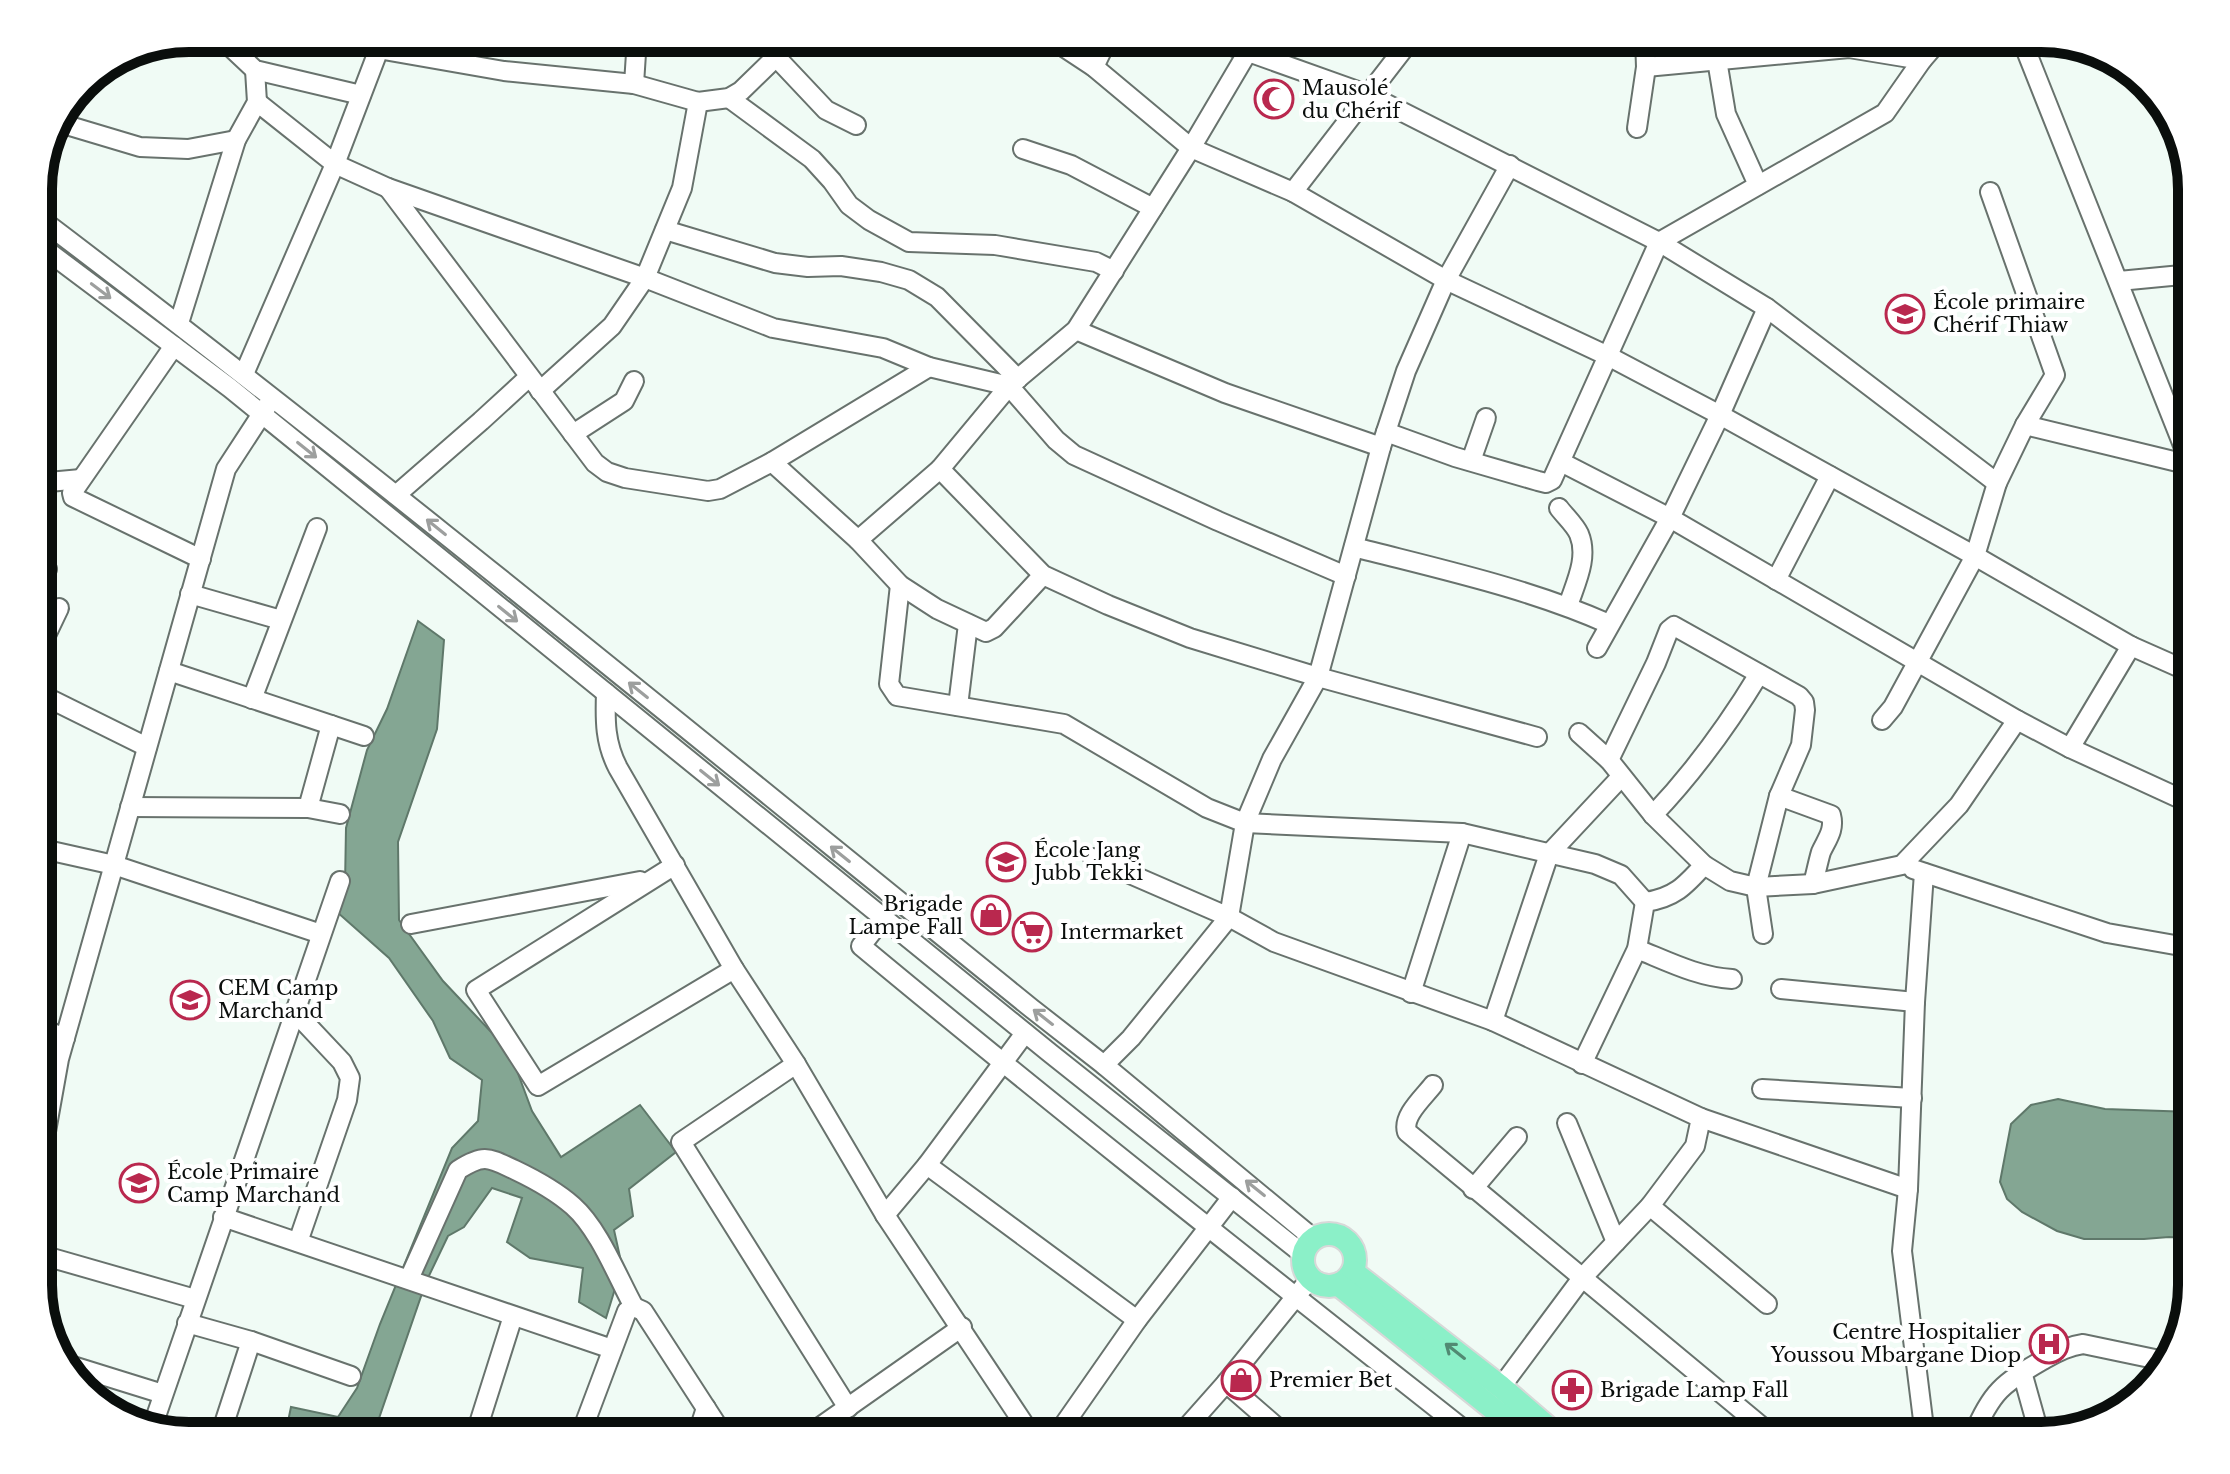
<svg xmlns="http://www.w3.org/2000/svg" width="2230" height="1474" font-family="'Libre Baskerville',serif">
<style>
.water{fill:#84a693;stroke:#5f786a;stroke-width:2}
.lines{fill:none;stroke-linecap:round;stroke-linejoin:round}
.minor-casing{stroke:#68726d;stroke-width:22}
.major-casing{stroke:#d8d8d8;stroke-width:26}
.minor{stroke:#fff;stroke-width:18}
.major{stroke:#8bf0c8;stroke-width:22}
.oneway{stroke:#9d9f9e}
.oneway2{stroke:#518a73}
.labels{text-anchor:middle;stroke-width:8;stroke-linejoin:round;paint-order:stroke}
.poi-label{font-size:20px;fill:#0a0e0c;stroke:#fff;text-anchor:start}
.rim{fill:none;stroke:#0a0e0c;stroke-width:10}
</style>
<rect width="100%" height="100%" fill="#f0fbf5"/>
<g class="water">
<path d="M 418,621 L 444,640 L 437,729 L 398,842 L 399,920 L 443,981 L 510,1052 L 532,1111 L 561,1157 L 640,1105 L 676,1152 L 629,1189 L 633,1216 L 614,1230 L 622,1266 L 606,1318 L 579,1302 L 583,1268 L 530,1258 L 507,1242 L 522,1198 L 492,1188 L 464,1227 L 448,1236 L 426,1282 L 376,1427 L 398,1436 L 285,1436 L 291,1407 L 338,1417 L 357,1388 L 380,1324 L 452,1148 L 478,1121 L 482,1080 L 450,1058 L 433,1021 L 389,958 L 337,912 L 345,885 L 346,828 L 367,750 L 387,709 Z"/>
<path d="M 2058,1099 L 2105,1109 L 2192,1112 L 2192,1238 L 2169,1237 L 2144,1239 L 2084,1239 L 2057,1231 L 2022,1212 L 2007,1199 L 2000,1182 L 2011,1124 L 2031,1105 Z"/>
</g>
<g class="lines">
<defs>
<g id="minor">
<path d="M 221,38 L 255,70 L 361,95"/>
<path d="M 1050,38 L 1094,67 L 1191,148 L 1293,192 L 1446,280 L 1608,356 L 1720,415 L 1975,556 L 2131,646 L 2192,673"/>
<path d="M 1209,38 L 1369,95 L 1659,242 L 1767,308 L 1997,483"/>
<path d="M 2021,38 L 2192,468"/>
<path d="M 378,49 L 504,71 L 634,84 L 698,102 L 729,98 L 741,91 L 776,57 L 792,38"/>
<path d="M 776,57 L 826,110 L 856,125"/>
<path d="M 1717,60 L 1726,114 L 1758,185"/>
<path d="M 1094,67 L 1108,38"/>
<path d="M 1646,67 L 1849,48 L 1922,60"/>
<path d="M 634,84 L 637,38"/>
<path d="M 729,98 L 812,159 L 832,181 L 849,205 L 869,220 L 909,242 L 995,245 L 1096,262 L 1114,271"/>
<path d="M 257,102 L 335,164 L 388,188 L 645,278 L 773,328 L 883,348 L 929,367 L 1009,386 L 1056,440 L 1074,455 L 1218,521 L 1346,576"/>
<path d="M 63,124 L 140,147 L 188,149 L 236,140"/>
<path d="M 1637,128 L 1646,67 L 1645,38"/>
<path d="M 1023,149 L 1071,165 L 1153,208"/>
<path d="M 388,188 L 595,463 L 607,472 L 625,478 L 708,491 L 720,489 L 772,462 L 929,367"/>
<path d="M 1293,192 L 1412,38"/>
<path d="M 38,217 C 376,473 702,742 1031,1008 L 1104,1065 L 1314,1239"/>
<path d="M 665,230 L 775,263 L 808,267 L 841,266 L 881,272 L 909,280 L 937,297 L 1018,379"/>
<path d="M 38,244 L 230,388 L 1050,1053 L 1304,1255"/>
<path d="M 2119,281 L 2192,274"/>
<path d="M 179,323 L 236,140 L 257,102 L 255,70"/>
<path d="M 1076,330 L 1225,393 L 1381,447"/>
<path d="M 174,346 L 72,493 L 73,497 L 201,559"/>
<path d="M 244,374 L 335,164 L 382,41"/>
<path d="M 38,386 L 43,385"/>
<path d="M 540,391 L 612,326 L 645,278 L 682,188 L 698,102"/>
<path d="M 2025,425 L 2190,465"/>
<path d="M 1386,432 L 1455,457 L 1538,481 L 1546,483 L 1552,480 L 1659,242 L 1885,113 L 1922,60 L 1941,38"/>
<path d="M 573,434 L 624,401 L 634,381"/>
<path d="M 1471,461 L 1486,418"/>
<path d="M 772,462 L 858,540 L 900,585 L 937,609 L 986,632 L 994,628 L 1043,575"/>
<path d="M 1561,462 L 1670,518 L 2017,720 L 2070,748 L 2192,804"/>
<path d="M 940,469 L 1043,575 L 1108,605 L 1190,638 L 1318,677 L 1537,737"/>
<path d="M 38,483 L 81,479"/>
<path d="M 396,495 L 481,421 L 529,377"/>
<path d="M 1559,508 C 1565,516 1575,525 1579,534 C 1589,558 1575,584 1568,606"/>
<path d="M 858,540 L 940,469 L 1009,386 L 1076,330 L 1191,148 L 1256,38"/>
<path d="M 1354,547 C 1439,569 1528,588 1609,624"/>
<path d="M 38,570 L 47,569"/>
<path d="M 1776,580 L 1830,476"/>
<path d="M 900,585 L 889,684 L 897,696 L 1064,724 L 1207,808 L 1245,823 L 1462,833 L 1595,864 L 1621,875 L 1645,902"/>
<path d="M 190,594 L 281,620"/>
<path d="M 1597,648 L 1670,518 L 1720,415 L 1767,308"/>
<path d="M 38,652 L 59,608"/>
<path d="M 169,671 L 364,736"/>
<path d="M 38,693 L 147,747"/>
<path d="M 606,693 C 605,721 605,743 618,768 L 734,969 L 796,1064 L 885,1215 L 1032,1436"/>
<path d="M 252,699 L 317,528"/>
<path d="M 958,706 L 968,624"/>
<path d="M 1882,720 L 1893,707 L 1975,556 L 1997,483 L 2025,425 L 2055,375 L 1990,192"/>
<path d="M 1579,733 L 1609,760 L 1653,815 L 1704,865 L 1730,881 L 1756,887 L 1813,884 L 1902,865 L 1959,805 L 2017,720"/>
<path d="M 2070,748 L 2131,646"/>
<path d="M 1609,760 L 1656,663 L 1669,630 L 1674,626 L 1799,696 L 1804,702 L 1805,710 L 1801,745 L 1779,796 L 1756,887 L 1763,934"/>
<path d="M 1779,796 L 1831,815 C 1835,830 1827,839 1821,852 C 1818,862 1816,873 1813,884"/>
<path d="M 130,807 L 308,808 L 340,814"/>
<path d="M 308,808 L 331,725"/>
<path d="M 1653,815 C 1694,772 1728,725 1759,674"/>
<path d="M 38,848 L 114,865 L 321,934"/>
<path d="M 1093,858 L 1229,917 L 1274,942 L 1493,1021 L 1701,1118 L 1695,1146 L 1650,1206 L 1582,1278 L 1501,1387"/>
<path d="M 675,865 L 476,990 L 538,1086 L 734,969"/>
<path d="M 1913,869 L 2107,933 L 2192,948"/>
<path d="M 1924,873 L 1915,1002 L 1908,1189 L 1902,1251 L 1925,1436"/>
<path d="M 883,918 L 861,946 C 1062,1113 1267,1274 1472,1436"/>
<path d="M 411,924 L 640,881"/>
<path d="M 1637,949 C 1667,961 1698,977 1732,979"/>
<path d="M 1781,989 L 1915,1002"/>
<path d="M 1411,993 L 1462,833"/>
<path d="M 294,1011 L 342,1062 L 350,1078 L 347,1100 L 298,1242"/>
<path d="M 1493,1021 L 1549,854 L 1621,777"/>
<path d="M 38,1027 L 65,1038"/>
<path d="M 796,1064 L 681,1142 L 848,1408"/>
<path d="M 1582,1064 L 1637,949 L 1645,902 C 1674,898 1685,886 1704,865"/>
<path d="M 1104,1065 L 1131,1038 L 1229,917 L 1245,823 L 1272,759 L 1318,677 L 1381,447 L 1406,371 L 1446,280 L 1510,165"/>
<path d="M 1433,1085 C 1423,1098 1402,1116 1407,1132 L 1773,1436"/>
<path d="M 1762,1089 L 1912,1098"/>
<path d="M 1701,1118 L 1908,1189"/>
<path d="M 1567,1123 L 1616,1242"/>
<path d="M 927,1165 L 1137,1320"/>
<path d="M 38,1176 L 59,1059 L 226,469 L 267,406"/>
<path d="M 1473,1189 L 1517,1137"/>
<path d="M 1650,1206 L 1767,1304"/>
<path d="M 885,1215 L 927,1165 L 1025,1033"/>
<path d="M 223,1217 L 612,1349"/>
<path d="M 38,1254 L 195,1299"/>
<path d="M 409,1279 L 458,1170 C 485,1153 489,1158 515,1170 C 536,1180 556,1191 573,1206 C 599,1229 617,1276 634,1307"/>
<path d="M 187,1323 L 251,1341 L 351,1376"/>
<path d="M 60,1362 L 163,1394"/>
<path d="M 2022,1372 L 2036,1422 L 2037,1436"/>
<path d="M 1226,1383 L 1287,1436"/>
<path d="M 153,1425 L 340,881"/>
<path d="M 220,1436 L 251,1341"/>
<path d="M 475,1436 L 513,1316"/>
<path d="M 580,1436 L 627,1311 L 634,1307 L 643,1311 L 724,1436"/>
<path d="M 697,1436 L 706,1408"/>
<path d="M 807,1436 L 962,1327"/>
<path d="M 1002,1436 L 1022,1423"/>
<path d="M 1056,1436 L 1137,1320 L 1232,1197"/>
<path d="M 1179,1436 L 1226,1383 L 1310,1279"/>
<path d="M 1973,1436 C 1991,1392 2003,1383 2043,1360 C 2056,1353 2068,1346 2083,1344 L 2169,1362"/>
</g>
<g id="major">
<circle cx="1329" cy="1260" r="26"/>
<path d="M 1353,1272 L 1501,1387 L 1558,1436"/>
<path d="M 1339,1285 L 1527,1436"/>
</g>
</defs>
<use href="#minor" class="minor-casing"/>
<use href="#major" class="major-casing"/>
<use href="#minor" class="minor"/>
<use href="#major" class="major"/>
</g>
<defs><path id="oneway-shaft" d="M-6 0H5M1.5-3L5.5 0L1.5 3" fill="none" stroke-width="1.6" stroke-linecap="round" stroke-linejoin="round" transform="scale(2)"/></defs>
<g class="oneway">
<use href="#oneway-shaft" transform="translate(101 291) rotate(37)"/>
<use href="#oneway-shaft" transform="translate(307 450) rotate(39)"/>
<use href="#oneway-shaft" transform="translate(436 527) rotate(-141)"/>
<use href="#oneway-shaft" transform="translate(508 614) rotate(39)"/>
<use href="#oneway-shaft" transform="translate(638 690) rotate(-141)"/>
<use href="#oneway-shaft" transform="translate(710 778) rotate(39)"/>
<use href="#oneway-shaft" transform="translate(840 854) rotate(-141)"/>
<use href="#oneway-shaft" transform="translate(1043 1017) rotate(-142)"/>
<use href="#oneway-shaft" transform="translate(1255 1188) rotate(-141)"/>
</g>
<use class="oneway2" href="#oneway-shaft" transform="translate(1455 1351) rotate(-142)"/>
<defs>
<symbol id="mosque-ring" viewBox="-11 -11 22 22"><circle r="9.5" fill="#fff" stroke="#b9284e" stroke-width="1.5"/><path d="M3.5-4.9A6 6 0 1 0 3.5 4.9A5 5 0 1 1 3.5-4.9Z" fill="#b9284e"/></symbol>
<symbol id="school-ring" viewBox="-11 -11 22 22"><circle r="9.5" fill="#fff" stroke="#b9284e" stroke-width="1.5"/><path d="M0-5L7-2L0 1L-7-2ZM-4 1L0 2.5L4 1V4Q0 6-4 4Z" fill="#b9284e"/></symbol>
<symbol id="shop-ring" viewBox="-11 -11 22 22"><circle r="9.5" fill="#fff" stroke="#b9284e" stroke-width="1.5"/><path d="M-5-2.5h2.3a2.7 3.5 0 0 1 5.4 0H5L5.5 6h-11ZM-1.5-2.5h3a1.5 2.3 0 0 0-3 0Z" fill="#b9284e"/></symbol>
<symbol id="supermarket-ring" viewBox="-11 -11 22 22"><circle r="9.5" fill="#fff" stroke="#b9284e" stroke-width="1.5"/><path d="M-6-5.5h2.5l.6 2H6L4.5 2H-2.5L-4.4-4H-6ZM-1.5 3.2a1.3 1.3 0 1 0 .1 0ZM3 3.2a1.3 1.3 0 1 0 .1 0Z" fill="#b9284e"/></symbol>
<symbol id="hospital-ring" viewBox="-11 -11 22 22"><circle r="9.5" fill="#fff" stroke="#b9284e" stroke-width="1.5"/><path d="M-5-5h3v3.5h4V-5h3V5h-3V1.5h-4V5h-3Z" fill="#b9284e"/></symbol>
<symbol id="pharmacy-ring" viewBox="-11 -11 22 22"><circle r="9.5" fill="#fff" stroke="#b9284e" stroke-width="1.5"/><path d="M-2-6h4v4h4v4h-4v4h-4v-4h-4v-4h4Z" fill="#b9284e"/></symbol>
</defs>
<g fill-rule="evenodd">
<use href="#mosque-ring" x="1252" y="77" width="44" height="44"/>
<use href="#school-ring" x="1883" y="292" width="44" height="44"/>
<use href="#school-ring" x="984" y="840" width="44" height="44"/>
<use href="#shop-ring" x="969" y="893" width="44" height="44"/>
<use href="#supermarket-ring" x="1010" y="910" width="44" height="44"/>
<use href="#school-ring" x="168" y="978" width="44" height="44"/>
<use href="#school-ring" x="117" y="1161" width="44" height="44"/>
<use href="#hospital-ring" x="2027" y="1322" width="44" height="44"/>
<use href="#shop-ring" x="1219" y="1358" width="44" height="44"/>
<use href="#pharmacy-ring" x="1550" y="1368" width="44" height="44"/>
</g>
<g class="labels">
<g class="poi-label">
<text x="1302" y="95">Mausolé<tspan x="1302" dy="23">du Chérif</tspan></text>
<text x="1933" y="309">École primaire<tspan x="1933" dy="23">Chérif Thiaw</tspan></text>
<text x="1034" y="857">École Jang<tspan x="1034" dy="23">Jubb Tekki</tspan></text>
<text x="963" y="911" text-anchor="end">Brigade<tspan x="963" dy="23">Lampe Fall</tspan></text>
<text x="1060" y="939">Intermarket</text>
<text x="218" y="995">CEM Camp<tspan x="218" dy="23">Marchand</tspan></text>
<text x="167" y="1179">École Primaire<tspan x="167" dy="23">Camp Marchand</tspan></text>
<text x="2021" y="1339" text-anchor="end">Centre Hospitalier<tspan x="2021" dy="23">Youssou Mbargane Diop</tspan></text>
<text x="1269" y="1387">Premier Bet</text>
<text x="1600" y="1397">Brigade Lamp Fall</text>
</g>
</g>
<path d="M0 0H2230V1474H0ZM189 52H2041A137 137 0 0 1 2178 189V1285A137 137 0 0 1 2041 1422H189A137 137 0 0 1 52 1285V189A137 137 0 0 1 189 52Z" fill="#fff" fill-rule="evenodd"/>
<path class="rim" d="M189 52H2041A137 137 0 0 1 2178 189V1285A137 137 0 0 1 2041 1422H189A137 137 0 0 1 52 1285V189A137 137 0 0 1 189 52Z"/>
</svg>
